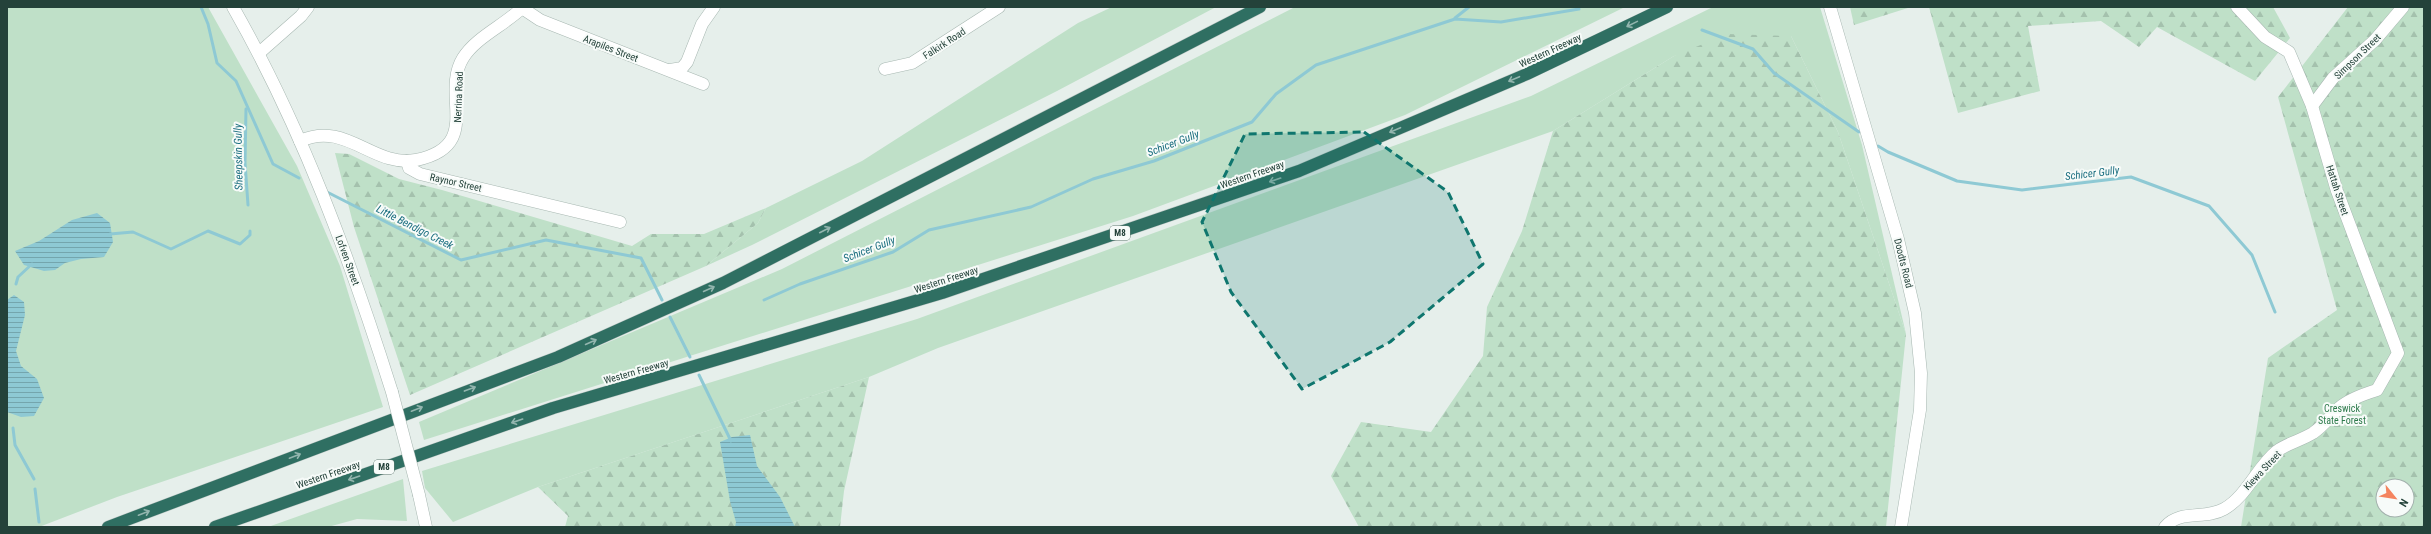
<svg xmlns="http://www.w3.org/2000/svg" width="2431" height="534" font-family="'Roboto Condensed',sans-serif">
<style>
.green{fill:#bfe0c8}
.forest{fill:url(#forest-firs);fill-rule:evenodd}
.water{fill:url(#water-rules)}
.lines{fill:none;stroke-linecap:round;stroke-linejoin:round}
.stream{stroke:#8ec9d4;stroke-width:3}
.minor-casing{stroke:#a8b8b2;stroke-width:13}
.highway-casing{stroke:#c2cac8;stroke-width:13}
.minor{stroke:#fff;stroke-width:12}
.highway{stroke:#2f6f62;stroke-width:12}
.minor-bridge-casing{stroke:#a8b8b2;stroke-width:13;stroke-linecap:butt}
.minor-bridge{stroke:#fff;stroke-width:12}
.oneway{stroke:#93b5ae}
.marked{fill:#0f766e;fill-opacity:0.2;stroke:#0f766e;stroke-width:3;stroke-dasharray:8 5;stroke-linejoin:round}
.labels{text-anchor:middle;stroke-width:4;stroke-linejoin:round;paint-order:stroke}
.shield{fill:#f7fbf9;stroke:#637a73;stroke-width:1}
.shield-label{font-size:9px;font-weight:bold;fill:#24423a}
.street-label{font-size:10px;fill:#24423a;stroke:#f7fbf9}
.park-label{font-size:10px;fill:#2d7a4b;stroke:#f7fbf9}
.water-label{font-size:11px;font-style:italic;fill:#1c6f80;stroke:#f7fbf9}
</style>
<defs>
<pattern id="forest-firs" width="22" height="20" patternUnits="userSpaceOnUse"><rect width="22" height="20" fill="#bfe0c8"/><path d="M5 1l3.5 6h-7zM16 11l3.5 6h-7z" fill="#a4c1ad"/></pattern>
<pattern id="water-rules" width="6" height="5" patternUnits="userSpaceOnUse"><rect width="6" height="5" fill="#8ec9d4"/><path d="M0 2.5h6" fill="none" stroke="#74a5ad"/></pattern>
</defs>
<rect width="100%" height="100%" fill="#e6efeb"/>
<g class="green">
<path d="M 7,7 L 208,7 L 297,166 L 340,266 L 383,407 L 117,497 L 39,527 L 7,527 Z"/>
<path d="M 1112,7 L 1216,7 L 1057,91 L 752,245 L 706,266 L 758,223 L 766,208 L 862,161 L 1078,23 Z"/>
<path d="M 1295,7 L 1625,7 L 1405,115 L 1133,216 L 424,440 L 419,422 L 782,269 Z"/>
<path d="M 1713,7 L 1820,7 L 1862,145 L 1906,334 L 1838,132 L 1791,36 L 1674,56 L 1553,131 L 938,348 L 869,377 L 538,487 L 453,522 L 425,488 L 422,471 L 917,319 L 1531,96 Z"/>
<path d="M 403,479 L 407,521 L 357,519 L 328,527 L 268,527 Z"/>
</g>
<g class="forest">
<path d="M 1850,7 L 1911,7 L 1854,25 Z"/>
<path d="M 1929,7 L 2273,7 L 2290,38 L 2255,81 L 2157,27 L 2139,47 L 2101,21 L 2028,26 L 2040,91 L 1958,113 Z"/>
<path d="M 2348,7 L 2424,7 L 2424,527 L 2241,527 L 2268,358 L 2337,310 L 2278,97 ZM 2383,486 L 2407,486 L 2407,510 L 2383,510 Z"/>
<path d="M 1727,34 L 1791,36 L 1838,132 L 1906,334 L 1886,527 L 1359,527 L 1331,476 L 1361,422 L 1431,432 L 1483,356 L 1487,307 L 1522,231 L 1553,131 L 1674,56 Z"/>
<path d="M 335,153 L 349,154 L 399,179 L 442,190 L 632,246 L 651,234 L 704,234 L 766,208 L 758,223 L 706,266 L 410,395 L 354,227 Z"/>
<path d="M 869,377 L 844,491 L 840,527 L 565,527 L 568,516 L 538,487 Z"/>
</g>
<g class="water">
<path d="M 97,213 L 110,223 L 113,242 L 104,257 L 81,259 L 65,263 L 55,270 L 44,271 L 24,265 L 15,251 L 39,241 L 72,220 Z"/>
<path d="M 14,295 L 24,302 L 25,315 L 16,351 L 21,366 L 37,379 L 44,398 L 34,416 L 21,417 L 7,412 L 7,300 Z"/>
<path d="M 750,435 L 757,466 L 780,497 L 795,527 L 735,527 L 736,522 L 730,501 L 720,442 L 732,437 Z"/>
</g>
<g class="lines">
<g class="stream">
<path d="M 201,7 L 208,24 L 217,63 L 236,81 L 273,164 L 299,178"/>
<path d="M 1455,18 L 1469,7"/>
<path d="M 1702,30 L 1753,49 L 1774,73 L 1859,132"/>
<path d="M 246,109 L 245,163 L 248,205"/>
<path d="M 1878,146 L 1888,152 L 1957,181 L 2022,190 L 2131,177 L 2209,206 L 2252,255 L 2275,312"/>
<path d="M 327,192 L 461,260 L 546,240 L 641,258 L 662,300"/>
<path d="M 110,234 L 133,232 L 171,249 L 208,231 L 240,244 L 250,235 L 250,231"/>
<path d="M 16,284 L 18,277 L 32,264"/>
<path d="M 764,300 L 800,284 L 893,252 L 929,230 L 1031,207 L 1093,179 L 1154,161 L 1252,122 L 1276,94 L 1316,65 L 1455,19 L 1501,22 L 1579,9"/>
<path d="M 670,317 L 690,357"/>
<path d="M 699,375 L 731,441"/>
<path d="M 13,428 L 15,445 L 34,479"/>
<path d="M 35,489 L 39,522"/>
</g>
<defs>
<g id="minor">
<path d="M 233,7 C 302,128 350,259 392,392"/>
<path d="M 1830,7 L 1898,239 L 1915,313 L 1921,373 L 1920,410 L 1901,527"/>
<path d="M 522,8 L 540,20 L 703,84"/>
<path d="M 259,53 L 301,16 L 308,7"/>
<path d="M 885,69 L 912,63 L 999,7"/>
<path d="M 670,70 L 682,68 L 687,62 L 702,24 L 714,7"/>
<path d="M 2312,106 L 2333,78 L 2375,40 L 2403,7"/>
<path d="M 300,141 C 346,120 373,168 416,160 C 484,146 440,95 463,58 C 476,37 505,25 523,7"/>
<path d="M 407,161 L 409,168 L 420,174 L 620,222"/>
<path d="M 419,495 L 426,527"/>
<path d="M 2165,527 C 2180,509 2205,520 2224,509 C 2247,496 2257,467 2277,451 C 2288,443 2302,440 2313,433 C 2323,426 2330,417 2339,408 C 2349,399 2364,394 2377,390 L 2398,353 L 2337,191 L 2312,106 L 2289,52 L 2265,37 L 2237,7"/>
</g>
<g id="highway">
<path d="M 108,527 L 558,357 L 723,283 L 1260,7"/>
<path d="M 215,527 L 553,408 L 942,293 L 1299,171 L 1527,74 L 1667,7"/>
</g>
</defs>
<use href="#minor" class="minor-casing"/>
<use href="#highway" class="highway-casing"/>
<use href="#minor" class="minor"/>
<use href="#highway" class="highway"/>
<defs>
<path id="minor-bridge" d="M 392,392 L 419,495"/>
</defs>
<use href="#minor-bridge" class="minor-bridge-casing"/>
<use href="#minor-bridge" class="minor-bridge"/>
</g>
<defs><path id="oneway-shaft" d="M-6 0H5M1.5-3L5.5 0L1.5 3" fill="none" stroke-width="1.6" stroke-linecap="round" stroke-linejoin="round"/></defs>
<g class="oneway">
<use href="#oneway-shaft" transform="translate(1632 24) rotate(154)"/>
<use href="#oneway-shaft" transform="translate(1514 79) rotate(157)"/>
<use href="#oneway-shaft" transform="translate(1395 130) rotate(157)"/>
<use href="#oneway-shaft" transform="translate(1275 180) rotate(161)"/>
<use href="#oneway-shaft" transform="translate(825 230) rotate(-27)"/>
<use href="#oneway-shaft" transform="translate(709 289) rotate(-24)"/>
<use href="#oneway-shaft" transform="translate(591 342) rotate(-24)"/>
<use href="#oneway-shaft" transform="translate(470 389) rotate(-20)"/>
<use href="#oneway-shaft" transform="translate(417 409) rotate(-21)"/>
<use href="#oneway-shaft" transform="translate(517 421) rotate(161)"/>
<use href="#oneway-shaft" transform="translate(295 456) rotate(-21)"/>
<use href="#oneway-shaft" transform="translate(354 478) rotate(161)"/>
<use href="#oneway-shaft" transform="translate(144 513) rotate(-21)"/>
</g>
<path class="marked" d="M 1364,132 L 1448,192 L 1483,264 L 1390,342 L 1302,389 L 1231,292 L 1202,222 L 1245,134 Z"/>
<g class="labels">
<g class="shield">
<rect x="1110" y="226" width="20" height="14" rx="3"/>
<rect x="374" y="460" width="20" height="14" rx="3"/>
</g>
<g class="shield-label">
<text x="1120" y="236">M8</text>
<text x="384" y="470">M8</text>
</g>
<g class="street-label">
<text transform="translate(944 43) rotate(-33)" y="4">Falkirk Road</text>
<text transform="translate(611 48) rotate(21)" y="4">Arapiles Street</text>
<text transform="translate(1550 50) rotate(-25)" y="4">Western Freeway</text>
<text transform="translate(2357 56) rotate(-44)" y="4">Simpson Street</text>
<text transform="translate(458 97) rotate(-88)" y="4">Nerrina Road</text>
<text transform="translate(1252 174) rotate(-19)" y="4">Western Freeway</text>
<text transform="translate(456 182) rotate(13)" y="4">Raynor Street</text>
<text transform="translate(2338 190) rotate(72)" y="4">Hattah Street</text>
<text transform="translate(348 260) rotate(70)" y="4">Lofven Street</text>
<text transform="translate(1904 263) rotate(76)" y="4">Doodts Road</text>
<text transform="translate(946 279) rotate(-18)" y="4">Western Freeway</text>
<text transform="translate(636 371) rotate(-16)" y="4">Western Freeway</text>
<text transform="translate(2262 470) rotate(-47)" y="4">Kiewa Street</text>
<text transform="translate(328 474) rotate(-19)" y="4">Western Freeway</text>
</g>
<g class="park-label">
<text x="2342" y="412">Creswick<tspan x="2342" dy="12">State Forest</tspan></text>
</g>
<g class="water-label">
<text transform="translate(1173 143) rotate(-21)" y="4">Schicer Gully</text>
<text transform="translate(238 157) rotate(-91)" y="4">Sheepskin Gully</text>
<text transform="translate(2092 173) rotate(-7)" y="4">Schicer Gully</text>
<text transform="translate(415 227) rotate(27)" y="4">Little Bendigo Creek</text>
<text transform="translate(869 249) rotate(-21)" y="4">Schicer Gully</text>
</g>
</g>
<rect width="2431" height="534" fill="none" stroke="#24423a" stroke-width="16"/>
<g transform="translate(2395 498) rotate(120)"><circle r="19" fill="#f7fbf9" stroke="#a3b1ad"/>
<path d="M0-3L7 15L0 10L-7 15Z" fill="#f4845f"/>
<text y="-6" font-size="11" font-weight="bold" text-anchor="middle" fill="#24423a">N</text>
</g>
</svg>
